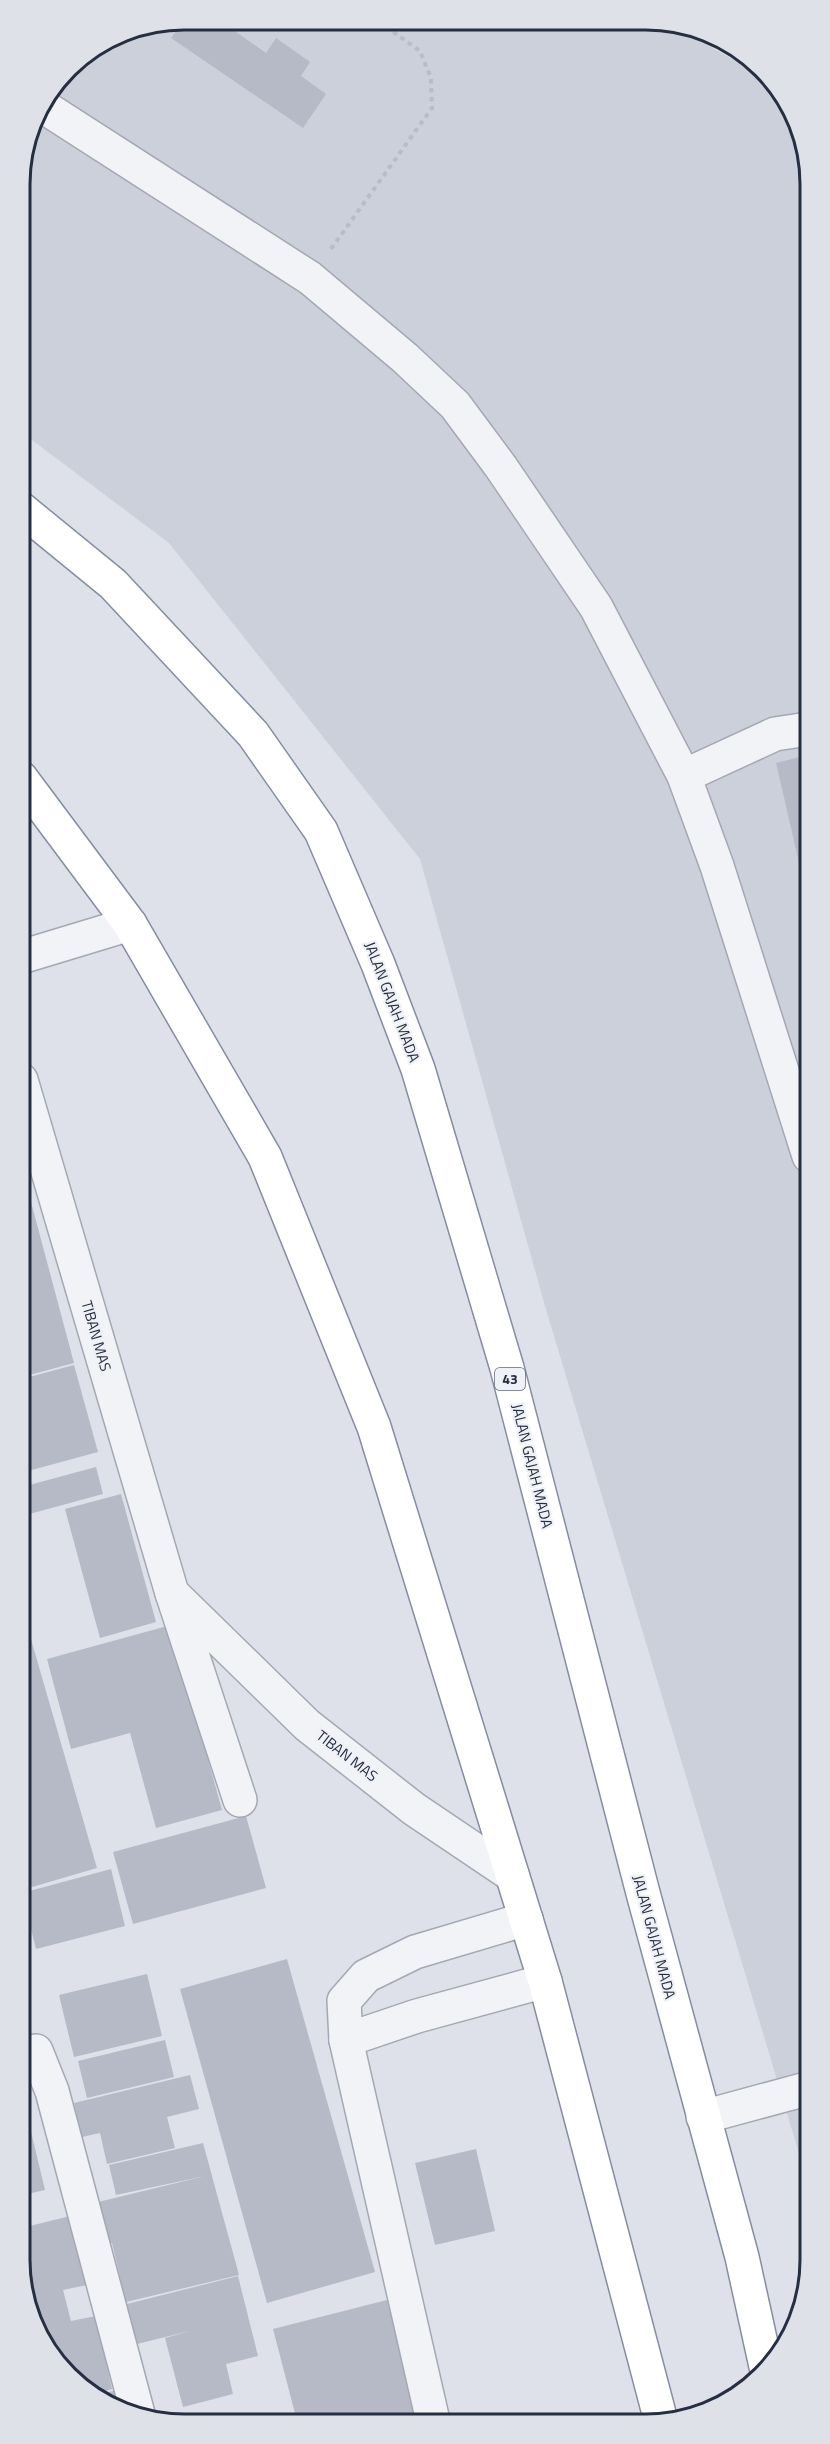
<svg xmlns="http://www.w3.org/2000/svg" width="830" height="2444" font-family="'Titillium Web',sans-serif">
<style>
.built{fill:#ccd0db}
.building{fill:#b5bac6}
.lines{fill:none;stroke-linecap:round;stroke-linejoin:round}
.street-casing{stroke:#a3a8b3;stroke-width:36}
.highway-casing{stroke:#848da1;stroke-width:36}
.path{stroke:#b8bcc4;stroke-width:4;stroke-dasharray:4.5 4.5;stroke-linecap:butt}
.street{stroke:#f1f3f7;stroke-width:33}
.highway{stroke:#fff;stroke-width:33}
.labels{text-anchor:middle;stroke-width:4.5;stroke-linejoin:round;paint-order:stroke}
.shield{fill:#eef1f6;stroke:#626877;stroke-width:1.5}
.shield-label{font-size:14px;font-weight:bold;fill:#262e41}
.street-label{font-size:15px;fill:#262e41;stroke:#eef1f6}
.rim{fill:none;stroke:#262e41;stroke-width:3}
</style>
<rect width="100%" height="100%" fill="#dee1e9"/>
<path class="built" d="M 184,20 L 668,23 L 768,79 L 807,152 L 810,2190 L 545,1306 L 420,859 L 169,543 L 20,431 L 20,173 L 37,111 L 75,61 L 121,32 Z"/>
<g class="building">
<path d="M 184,20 L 219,20 L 266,53 L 276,38 L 310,62 L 301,76 L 326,94 L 303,128 L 171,38 Z"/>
<path d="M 808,755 L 808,897 L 807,897 L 776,763 Z"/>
<path d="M 21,1165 L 30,1198 L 21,1200 Z"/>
<path d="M 31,1202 L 74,1363 L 22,1377 L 21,1205 Z"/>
<path d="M 74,1365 L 98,1452 L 28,1471 L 22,1447 L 22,1379 Z"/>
<path d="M 96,1467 L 103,1494 L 22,1516 L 22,1487 Z"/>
<path d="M 121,1494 L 156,1622 L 100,1638 L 65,1509 Z"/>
<path d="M 22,1608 L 97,1868 L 22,1890 Z"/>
<path d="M 171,1625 L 222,1810 L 156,1828 L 130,1733 L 71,1749 L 47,1659 Z"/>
<path d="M 246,1816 L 266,1888 L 133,1924 L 113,1852 Z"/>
<path d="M 111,1869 L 125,1926 L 36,1949 L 22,1893 Z"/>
<path d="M 287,1959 L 375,2272 L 267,2303 L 180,1989 Z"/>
<path d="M 147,1974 L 162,2036 L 74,2057 L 59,1995 Z"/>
<path d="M 165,2040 L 174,2077 L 87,2098 L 78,2061 Z"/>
<path d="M 190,2075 L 199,2109 L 167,2117 L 175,2148 L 107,2164 L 100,2133 L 82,2137 L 74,2103 Z"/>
<path d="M 28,2119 L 45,2190 L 23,2195 L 23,2121 Z"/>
<path d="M 203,2143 L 239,2275 L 126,2302 L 112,2243 L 108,2243 L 98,2202 L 205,2176 L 116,2195 L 109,2165 Z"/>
<path d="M 476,2149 L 495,2231 L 435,2245 L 415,2163 Z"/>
<path d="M 23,2214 L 26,2227 L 70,2216 L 87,2285 L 63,2290 L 71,2321 L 96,2316 L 112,2389 L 98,2393 L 68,2377 L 23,2292 Z"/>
<path d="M 238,2276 L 258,2356 L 226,2364 L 233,2394 L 183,2407 L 165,2338 L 190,2331 L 137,2344 L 127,2304 Z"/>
<path d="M 387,2300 L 417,2421 L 297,2421 L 273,2329 Z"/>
<path d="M 121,2389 L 126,2408 L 101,2394 Z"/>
</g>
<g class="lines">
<defs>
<g id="street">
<path d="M 41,105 L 310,278 L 405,358 L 455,405 L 501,467 L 596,607 L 684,776 L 717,866 L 809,1156"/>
<path d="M 684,776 L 775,734 L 808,729"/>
<path d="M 21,957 L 130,924"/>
<path d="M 21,1080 L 172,1593"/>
<path d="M 240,1800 L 172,1593 L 307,1725 L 414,1809 L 512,1875"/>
<path d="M 346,2040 L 417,2016 L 545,1981"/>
<path d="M 36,2051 L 52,2091 L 138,2414"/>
<path d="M 703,2117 L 810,2088"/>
<path d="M 433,2421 L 346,2040 L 344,2001 L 366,1976 L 415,1952 L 526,1919"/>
</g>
<g id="highway">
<path d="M 20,508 L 113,584 L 253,734 L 321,831 L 378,964 L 418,1069 L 507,1368 L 643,1893 L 742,2257 L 767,2371"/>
<path d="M 21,778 L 130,924 L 265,1157 L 374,1427 L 545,1981 L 661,2421"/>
</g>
</defs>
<use href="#street" class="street-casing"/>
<use href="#highway" class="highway-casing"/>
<path class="path" d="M 331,249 L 432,108 L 431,78 L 420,51 L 378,21"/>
<use href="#street" class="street"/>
<use href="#highway" class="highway"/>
</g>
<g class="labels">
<rect class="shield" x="495" y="1368" width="30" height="22" rx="4.5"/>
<g class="shield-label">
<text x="510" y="1384">43</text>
</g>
<g class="street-label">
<text transform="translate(392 1002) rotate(69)" y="5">JALAN GAJAH MADA</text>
<text transform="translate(96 1336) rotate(74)" y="5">TIBAN MAS</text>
<text transform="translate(532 1466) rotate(76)" y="5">JALAN GAJAH MADA</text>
<text transform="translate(347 1756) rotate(38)" y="5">TIBAN MAS</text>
<text transform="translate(654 1937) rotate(75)" y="5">JALAN GAJAH MADA</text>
</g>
</g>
<path d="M0 0H830V2444H0ZM184 30H646A154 154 0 0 1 800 184V2260A154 154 0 0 1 646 2414H184A154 154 0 0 1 30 2260V184A154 154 0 0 1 184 30Z" fill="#dee1e8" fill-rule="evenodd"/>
<path class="rim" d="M184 30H646A154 154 0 0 1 800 184V2260A154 154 0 0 1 646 2414H184A154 154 0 0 1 30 2260V184A154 154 0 0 1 184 30Z"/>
</svg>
